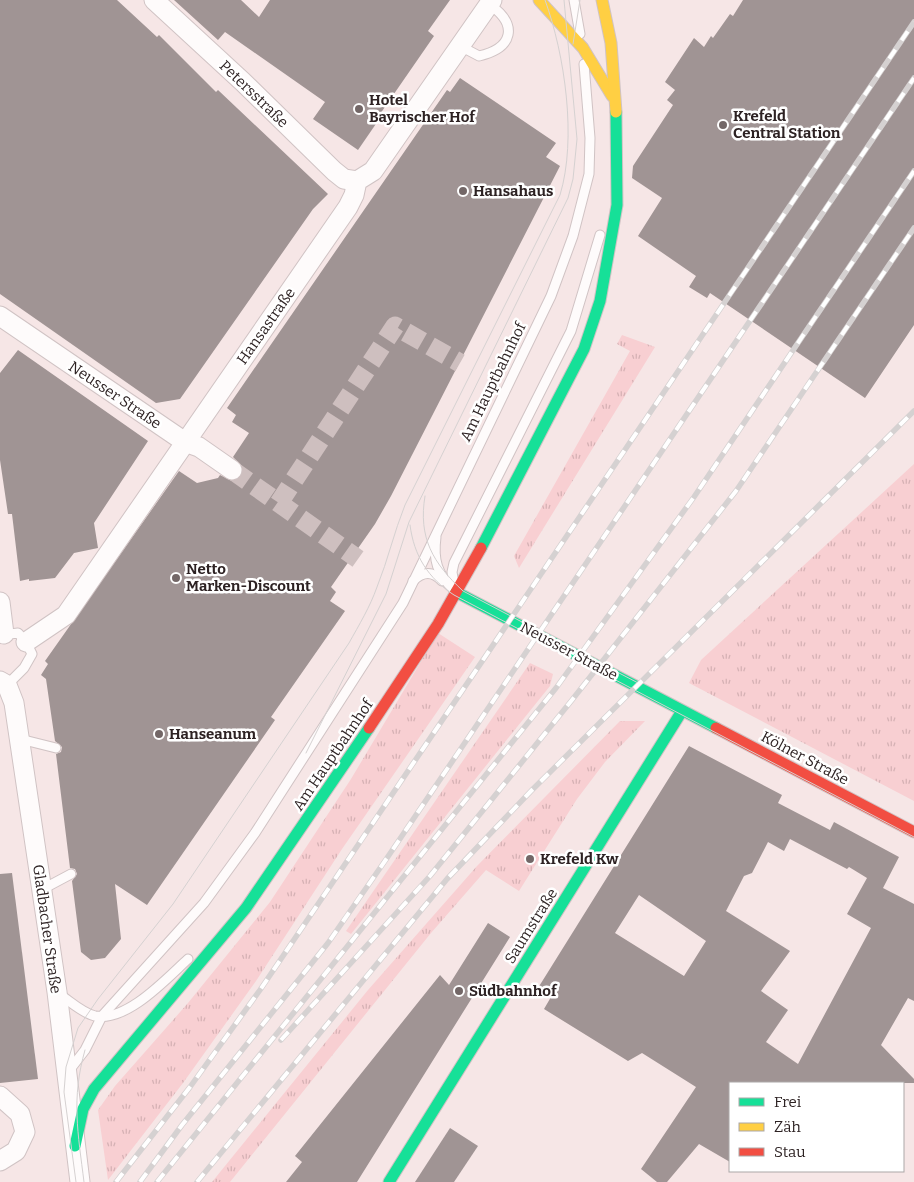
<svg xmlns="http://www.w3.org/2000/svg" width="914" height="1182" font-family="Bitter,serif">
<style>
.grass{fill:url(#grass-tufts)}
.building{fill:#a09494;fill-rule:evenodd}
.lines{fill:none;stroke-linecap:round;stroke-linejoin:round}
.street-tunnel{stroke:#cebfbf;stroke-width:19;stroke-dasharray:19 9;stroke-linecap:butt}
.lane-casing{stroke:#d0c3c4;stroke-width:11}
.street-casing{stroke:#d0c3c4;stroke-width:21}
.fast-casing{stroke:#d0c3c4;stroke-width:13}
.slow-casing{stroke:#d0c3c4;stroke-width:13}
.jam-casing{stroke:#d0c3c4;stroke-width:13}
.lane{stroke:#fefbfb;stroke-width:9}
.street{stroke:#fefbfb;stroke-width:19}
.fast{stroke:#16e098;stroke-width:11}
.slow{stroke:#ffcf43;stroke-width:11}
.jam{stroke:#f24e42;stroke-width:11}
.tram{stroke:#d5d1d1;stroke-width:1}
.rail-casing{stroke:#d5d1d1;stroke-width:5.5}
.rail{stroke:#fff;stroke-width:4;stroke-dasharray:11;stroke-linecap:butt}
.poi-dot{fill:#736767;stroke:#fff;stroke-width:2}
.labels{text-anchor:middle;stroke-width:5;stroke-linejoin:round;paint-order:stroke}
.street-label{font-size:15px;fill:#2d2223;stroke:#fff}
.poi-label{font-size:15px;font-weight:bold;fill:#2d2223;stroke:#fff;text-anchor:start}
</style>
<defs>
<pattern id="grass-tufts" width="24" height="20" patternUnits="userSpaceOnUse" patternTransform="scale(1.25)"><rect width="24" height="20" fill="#f8cfd2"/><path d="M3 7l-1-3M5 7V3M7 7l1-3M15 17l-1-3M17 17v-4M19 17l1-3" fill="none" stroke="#d5b1b4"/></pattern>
</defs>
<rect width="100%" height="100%" fill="#f6e6e6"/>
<g class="grass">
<path d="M 622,335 L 655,347 L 519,568 L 514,556 L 630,351 L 617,344 Z"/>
<path d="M 914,464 L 914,801 L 689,683 L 701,660 Z"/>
<path d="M 438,633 L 475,657 L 342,849 L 256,981 L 183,1083 L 108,1180 L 98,1110 L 115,1086 L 188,1003 L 270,902 L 351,779 Z"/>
<path d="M 530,663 L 553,674 L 550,686 L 351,934 L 346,931 Z"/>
<path d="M 620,721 L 645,721 L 605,762 L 577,799 L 519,891 L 486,870 L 431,933 L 230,1182 L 212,1182 L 368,990 L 477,866 Z"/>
</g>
<g class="building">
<path d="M 0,0 L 117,0 L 157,37 L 159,35 L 216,92 L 218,90 L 328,194 L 313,209 L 180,399 L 156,403 L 0,294 Z"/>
<path d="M 174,0 L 241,0 L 259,17 L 270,0 L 450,0 L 428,31 L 434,36 L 378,117 L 380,118 L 358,150 L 313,119 L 325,102 L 225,32 L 218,40 Z"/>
<path d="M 743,0 L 914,0 L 914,325 L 865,398 L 710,293 L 707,298 L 689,287 L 696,276 L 638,236 L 662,198 L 632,178 L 633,166 L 673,105 L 667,100 L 675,90 L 665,82 L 694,38 L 704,47 L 711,36 L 713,38 L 730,14 L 733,16 Z"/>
<path d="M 460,78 L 556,143 L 546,157 L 560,166 L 391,496 L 375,524 L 331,587 L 336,592 L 330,601 L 345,611 L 271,717 L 275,720 L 147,905 L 115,884 L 121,939 L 105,958 L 91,960 L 81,952 L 72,881 L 77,874 L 75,869 L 70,868 L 56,754 L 61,752 L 62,747 L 55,741 L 46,679 L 41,675 L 48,664 L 45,661 L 179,471 L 197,483 L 218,478 L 220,475 L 232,481 L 241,477 L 242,466 L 233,457 L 249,433 L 232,422 L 236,415 L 227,408 L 447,90 L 450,92 Z"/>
<path d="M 18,350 L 148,441 L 94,523 L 98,548 L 74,553 L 55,578 L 29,581 L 29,579 L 20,581 L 12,514 L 8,514 L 0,460 L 0,373 Z"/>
<path d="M 689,746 L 782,795 L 778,803 L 830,830 L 834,822 L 899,857 L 883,888 L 914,904 L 914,1001 L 908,998 L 881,1045 L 914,1079 L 914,1083 L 730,1083 L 730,1162 L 699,1144 L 667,1182 L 657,1182 L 641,1169 L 696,1087 L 642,1053 L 628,1061 L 544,1009 L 551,997 L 538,988 ZM 790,839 L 847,869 L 849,867 L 867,878 L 847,914 L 871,928 L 798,1064 L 766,1042 L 788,1010 L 761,991 L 790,951 L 726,911 L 744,876 L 752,873 L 768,842 L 784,851 ZM 639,895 L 706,941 L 684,976 L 615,933 Z"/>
<path d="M 12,873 L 38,1079 L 0,1083 L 0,874 Z"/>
<path d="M 488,923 L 510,937 L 357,1182 L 286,1182 L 302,1162 L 295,1156 L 440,975 L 449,985 Z"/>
<path d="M 450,1128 L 478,1146 L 454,1182 L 415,1182 Z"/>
</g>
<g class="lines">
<g class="street-tunnel">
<path d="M 232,470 L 358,559"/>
<path d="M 279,503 L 395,326 L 460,363"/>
</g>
<defs>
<g id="lane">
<path d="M 574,0 L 580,34"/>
<path d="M 460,46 L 479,56 C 513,48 519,25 489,4"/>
<path d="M 436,537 C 433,560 437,574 454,590"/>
<path d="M 413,581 C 423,571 433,571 442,581"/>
<path d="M 454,584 L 452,572 L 454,563 L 571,331 L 600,235"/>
<path d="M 2,635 L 18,633 L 26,642 L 32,654 L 24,668 L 7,685"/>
<path d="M 20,739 L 56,748"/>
<path d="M 41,890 L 71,874"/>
<path d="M 59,994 C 70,1001 82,1013 95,1016 C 127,1022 166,979 188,959"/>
<path d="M 68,1072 L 85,1050 L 102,1016 L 204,903 L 255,833 L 403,603 L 551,296 L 573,236 L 589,174 L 590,138 L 584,64"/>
</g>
<g id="street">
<path d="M 154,0 L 243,82 L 334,171 L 344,179 L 357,181"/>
<path d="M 0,316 L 185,442 L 199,447 L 232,470"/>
<path d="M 0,602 L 4,634"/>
<path d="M 26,642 L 66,615 L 348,207 L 354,195 L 357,181 L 373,171 L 492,0"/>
<path d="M 0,681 L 7,685 L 14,703 L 57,992 L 80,1182"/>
<path d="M 0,1096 L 20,1114 L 25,1132 L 16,1151 L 0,1161"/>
</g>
<g id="fast">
<path d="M 481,548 L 584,349 L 600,301 L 617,205 L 616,112"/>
<path d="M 456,592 L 716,728"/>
<path d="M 75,1146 L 83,1109 L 94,1089 L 246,908 L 369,728"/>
<path d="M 389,1182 L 682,711"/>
</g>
<g id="slow">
<path d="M 539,0 L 583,48 L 612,96"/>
<path d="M 602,0 L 611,43 L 616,112"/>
</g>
<g id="jam">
<path d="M 369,728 L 438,624 L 481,548"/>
<path d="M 716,728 L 914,832"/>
</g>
</defs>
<use href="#lane" class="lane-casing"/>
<use href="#street" class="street-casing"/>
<use href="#fast" class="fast-casing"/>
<use href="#slow" class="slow-casing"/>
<use href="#jam" class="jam-casing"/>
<use href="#lane" class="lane"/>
<use href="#street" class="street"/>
<use href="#fast" class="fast"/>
<use href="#slow" class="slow"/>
<use href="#jam" class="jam"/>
<g class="tram">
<path d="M 573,44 L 580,0"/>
<path d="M 425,496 C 418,538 433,563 463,591 L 640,684"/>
<path d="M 410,525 C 414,556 428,578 454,595 L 914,837"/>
<path d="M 306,753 L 386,594 L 409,522 L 568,198 L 573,179 L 577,139 L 564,0"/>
<path d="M 76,1182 L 64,1092 L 66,1067 L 78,1028 L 98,999 L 173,904 L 349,643 C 359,625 370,607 377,587 C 388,560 394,532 405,505 L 560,195 C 577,139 565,55 545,0"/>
<path d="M 84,1182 C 78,1133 71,1099 85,1050"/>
</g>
<defs>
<g id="rail">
<path d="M 281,1040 L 430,876 L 572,700 L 736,491 L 914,228"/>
<path d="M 116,1182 L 190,1087 L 260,990 L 914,22"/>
<path d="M 140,1182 L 182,1125 L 328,943 L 387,858 L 914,78"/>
<path d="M 157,1182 L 556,688 L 694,497 L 914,171"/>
<path d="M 197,1182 L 447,879 L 532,790 L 914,411"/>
</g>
</defs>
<use href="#rail" class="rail-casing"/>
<use href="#rail" class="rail"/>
</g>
<g class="poi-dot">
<circle cx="359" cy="109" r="5"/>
<circle cx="723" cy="125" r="5"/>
<circle cx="463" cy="191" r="5"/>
<circle cx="176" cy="578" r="5"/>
<circle cx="159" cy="734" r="5"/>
<circle cx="530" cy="859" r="5"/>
<circle cx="459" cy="991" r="5"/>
</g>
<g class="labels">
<g class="street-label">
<text transform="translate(254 94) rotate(44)" y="5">Petersstraße</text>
<text transform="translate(266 326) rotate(-55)" y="5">Hansastraße</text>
<text transform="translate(493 382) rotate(-64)" y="5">Am Hauptbahnhof</text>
<text transform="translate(115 395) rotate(34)" y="5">Neusser Straße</text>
<text transform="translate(569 651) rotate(28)" y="5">Neusser Straße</text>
<text transform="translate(333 755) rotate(-56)" y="5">Am Hauptbahnhof</text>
<text transform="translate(805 758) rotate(28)" y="5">Kölner Straße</text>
<text transform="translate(531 926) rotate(-58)" y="5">Saumstraße</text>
<text transform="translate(47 929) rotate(82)" y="5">Gladbacher Straße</text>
</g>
<g class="poi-label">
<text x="369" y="105">Hotel<tspan x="369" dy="17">Bayrischer Hof</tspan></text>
<text x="733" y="121">Krefeld<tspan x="733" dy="17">Central Station</tspan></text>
<text x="473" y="196">Hansahaus</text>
<text x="186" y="574">Netto<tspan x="186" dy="17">Marken-Discount</tspan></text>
<text x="169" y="739">Hanseanum</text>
<text x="540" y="864">Krefeld Kw</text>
<text x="469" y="996">Südbahnhof</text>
</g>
</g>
<rect x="729" y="1082" width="175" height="90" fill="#ffffff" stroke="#aba7a7"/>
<rect x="739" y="1098" width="25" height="8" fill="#16e098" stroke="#aba7a7"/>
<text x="774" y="1107" font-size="15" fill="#2d2223">Frei</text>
<rect x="739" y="1123" width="25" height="8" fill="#ffcf43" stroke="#aba7a7"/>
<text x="774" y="1132" font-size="15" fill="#2d2223">Zäh</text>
<rect x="739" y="1148" width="25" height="8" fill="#f24e42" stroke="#aba7a7"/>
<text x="774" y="1157" font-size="15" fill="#2d2223">Stau</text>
</svg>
